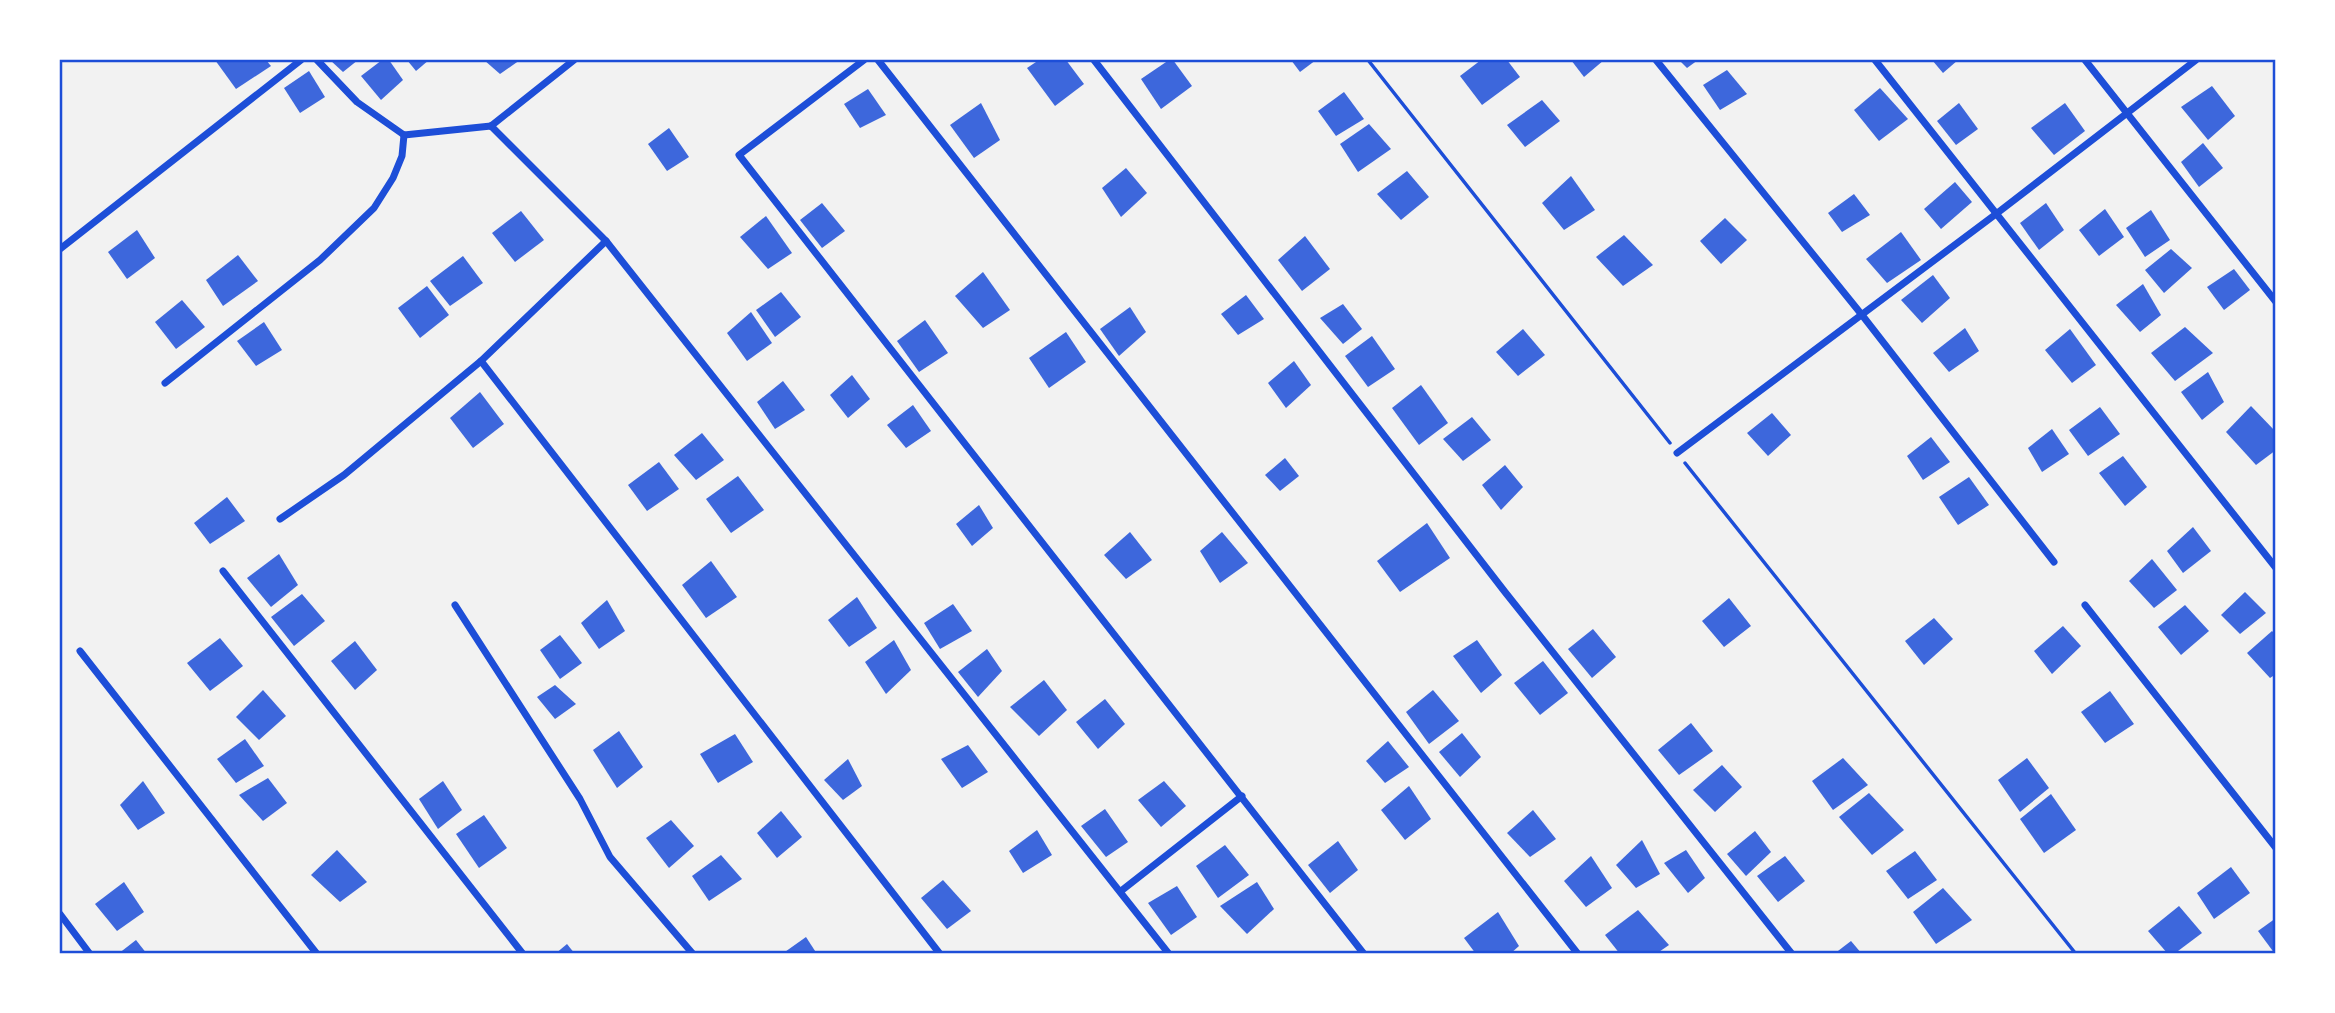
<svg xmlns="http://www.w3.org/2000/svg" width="2335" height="1013" font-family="Spectral,serif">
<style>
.building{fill:#3d67dc}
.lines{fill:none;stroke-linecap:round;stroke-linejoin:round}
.path{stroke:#1d4ed8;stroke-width:3.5}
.minor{stroke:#1d4ed8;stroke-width:7}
.neatline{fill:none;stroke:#1d4ed8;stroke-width:2.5}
</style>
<rect width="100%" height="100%" fill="#f2f2f2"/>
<g class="building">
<path d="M 215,60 L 266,60 L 271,66 L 236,89 Z"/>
<path d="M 330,60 L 358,60 L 343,72 Z"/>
<path d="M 382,60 L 389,60 L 403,80 L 381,100 L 361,76 Z"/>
<path d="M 407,60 L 429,60 L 416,71 Z"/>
<path d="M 484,60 L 520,60 L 500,74 Z"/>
<path d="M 1039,60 L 1066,60 L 1084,84 L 1055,106 L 1027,68 Z"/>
<path d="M 1169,60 L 1173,60 L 1192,86 L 1161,109 L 1141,79 Z"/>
<path d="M 1291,60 L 1316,60 L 1300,72 Z"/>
<path d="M 1481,60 L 1507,60 L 1520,77 L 1482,105 L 1460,76 Z"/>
<path d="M 1571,60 L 1604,60 L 1584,77 Z"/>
<path d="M 1679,60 L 1698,60 L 1687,68 Z"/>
<path d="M 1932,60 L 1958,60 L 1943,73 Z"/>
<path d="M 1727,70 L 1747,94 L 1720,110 L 1703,85 Z"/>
<path d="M 309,71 L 325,97 L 300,113 L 284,88 Z"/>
<path d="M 2212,86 L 2235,116 L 2208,140 L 2181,107 Z"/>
<path d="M 1880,88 L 1908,119 L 1879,141 L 1854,110 Z"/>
<path d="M 868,89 L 886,115 L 860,128 L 844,104 Z"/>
<path d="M 1344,92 L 1364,119 L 1336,136 L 1318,111 Z"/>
<path d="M 1542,100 L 1560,121 L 1525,147 L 1507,125 Z"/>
<path d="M 981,103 L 1000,140 L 974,158 L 950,125 Z"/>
<path d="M 1959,103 L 1978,129 L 1956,145 L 1937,121 Z"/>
<path d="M 2065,103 L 2085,131 L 2054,155 L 2031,128 Z"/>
<path d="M 1369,124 L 1391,149 L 1358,172 L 1340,144 Z"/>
<path d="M 669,128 L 689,157 L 667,171 L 648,144 Z"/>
<path d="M 2203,143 L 2223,168 L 2199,187 L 2181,162 Z"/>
<path d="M 1126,168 L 1147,193 L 1121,217 L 1102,188 Z"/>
<path d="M 1407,171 L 1429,197 L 1401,220 L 1377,194 Z"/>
<path d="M 1571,176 L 1595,210 L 1564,230 L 1542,203 Z"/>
<path d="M 1955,182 L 1972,202 L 1941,229 L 1924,209 Z"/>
<path d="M 1854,194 L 1870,215 L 1842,232 L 1828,213 Z"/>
<path d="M 822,203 L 845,231 L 822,248 L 800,220 Z"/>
<path d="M 2046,203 L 2064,230 L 2039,250 L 2020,223 Z"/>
<path d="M 2105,209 L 2124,237 L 2099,256 L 2079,230 Z"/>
<path d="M 2151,210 L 2170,240 L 2145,257 L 2126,228 Z"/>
<path d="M 521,211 L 544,240 L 515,262 L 492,233 Z"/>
<path d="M 766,216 L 792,253 L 768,269 L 740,237 Z"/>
<path d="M 1725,218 L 1747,240 L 1721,264 L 1700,241 Z"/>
<path d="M 137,230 L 155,258 L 127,279 L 108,252 Z"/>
<path d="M 1901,232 L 1921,260 L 1887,283 L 1866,259 Z"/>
<path d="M 1624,235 L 1653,265 L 1623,286 L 1596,257 Z"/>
<path d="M 1305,236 L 1330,269 L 1302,291 L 1278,260 Z"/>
<path d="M 2171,249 L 2192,268 L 2164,293 L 2145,270 Z"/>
<path d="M 238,255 L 258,281 L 223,306 L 206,280 Z"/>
<path d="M 463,256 L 483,283 L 450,306 L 430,281 Z"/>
<path d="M 2234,269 L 2250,290 L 2224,310 L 2207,287 Z"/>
<path d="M 983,272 L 1010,310 L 983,328 L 955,296 Z"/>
<path d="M 1933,275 L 1950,298 L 1922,323 L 1901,300 Z"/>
<path d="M 2143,284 L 2161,315 L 2140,332 L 2116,305 Z"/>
<path d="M 427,286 L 449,315 L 420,338 L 398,308 Z"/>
<path d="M 781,292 L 801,317 L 775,337 L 756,310 Z"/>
<path d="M 1246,295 L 1264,319 L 1238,335 L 1221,314 Z"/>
<path d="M 182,300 L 205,327 L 176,349 L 155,322 Z"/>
<path d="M 1343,304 L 1362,329 L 1343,344 L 1320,318 Z"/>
<path d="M 1130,307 L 1146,332 L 1119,356 L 1100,329 Z"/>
<path d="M 751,312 L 772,343 L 747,361 L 727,333 Z"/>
<path d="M 925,320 L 948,353 L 919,372 L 897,341 Z"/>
<path d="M 264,322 L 282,350 L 256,366 L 237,341 Z"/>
<path d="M 2185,327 L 2213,353 L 2175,381 L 2151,353 Z"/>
<path d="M 1965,328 L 1979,351 L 1949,372 L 1933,353 Z"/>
<path d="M 1523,329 L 1545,355 L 1518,376 L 1496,352 Z"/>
<path d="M 2070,329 L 2096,365 L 2072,383 L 2045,350 Z"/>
<path d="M 1066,332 L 1086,362 L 1049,388 L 1029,358 Z"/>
<path d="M 1372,336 L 1395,369 L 1368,387 L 1345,356 Z"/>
<path d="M 1294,361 L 1311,385 L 1286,408 L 1268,383 Z"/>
<path d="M 2208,372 L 2224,402 L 2202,420 L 2181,392 Z"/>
<path d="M 852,375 L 870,399 L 848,418 L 830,395 Z"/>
<path d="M 783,381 L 805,410 L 775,429 L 757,402 Z"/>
<path d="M 1421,385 L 1448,423 L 1419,445 L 1392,408 Z"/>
<path d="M 480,392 L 504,424 L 473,448 L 450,418 Z"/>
<path d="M 913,405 L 931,431 L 906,448 L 887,425 Z"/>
<path d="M 2251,406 L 2276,432 L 2276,450 L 2256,465 L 2226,432 Z"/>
<path d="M 2100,407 L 2120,434 L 2088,456 L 2069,430 Z"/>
<path d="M 1772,413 L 1791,435 L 1768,456 L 1747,433 Z"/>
<path d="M 1472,417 L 1491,440 L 1463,461 L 1443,439 Z"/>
<path d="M 2052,429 L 2069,454 L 2042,472 L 2028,448 Z"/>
<path d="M 702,433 L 724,460 L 696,480 L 674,455 Z"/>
<path d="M 1931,437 L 1950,462 L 1923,480 L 1907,456 Z"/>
<path d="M 2123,456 L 2147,487 L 2125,506 L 2099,473 Z"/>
<path d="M 1285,458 L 1299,476 L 1280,491 L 1265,475 Z"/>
<path d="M 659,462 L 679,489 L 647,511 L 628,485 Z"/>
<path d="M 1505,465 L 1523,487 L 1501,510 L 1482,485 Z"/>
<path d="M 738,476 L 764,510 L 731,533 L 706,499 Z"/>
<path d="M 1969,477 L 1989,505 L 1958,525 L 1939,497 Z"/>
<path d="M 227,497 L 245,521 L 210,544 L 194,523 Z"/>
<path d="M 979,505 L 993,528 L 972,546 L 956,524 Z"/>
<path d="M 1427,523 L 1450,558 L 1400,592 L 1377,561 Z"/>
<path d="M 2193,527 L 2211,551 L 2183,573 L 2167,551 Z"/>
<path d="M 1130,532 L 1152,560 L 1126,579 L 1104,555 Z"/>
<path d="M 1222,532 L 1248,563 L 1220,583 L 1200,551 Z"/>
<path d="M 279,554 L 298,585 L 271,607 L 247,578 Z"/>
<path d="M 2152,559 L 2177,590 L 2154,608 L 2129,581 Z"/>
<path d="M 711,561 L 737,597 L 706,618 L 682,585 Z"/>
<path d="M 2245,592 L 2266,613 L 2240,634 L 2221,615 Z"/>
<path d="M 302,594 L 325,621 L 294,646 L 271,617 Z"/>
<path d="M 857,597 L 877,628 L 849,647 L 828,620 Z"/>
<path d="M 1729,598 L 1751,626 L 1724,647 L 1702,621 Z"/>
<path d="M 607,600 L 625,631 L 599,649 L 581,623 Z"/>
<path d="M 953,604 L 972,631 L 940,649 L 924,623 Z"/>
<path d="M 2185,605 L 2209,631 L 2181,655 L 2158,627 Z"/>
<path d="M 1934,618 L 1953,639 L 1924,665 L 1905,641 Z"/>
<path d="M 2063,626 L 2081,646 L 2052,674 L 2034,651 Z"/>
<path d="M 1593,629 L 1616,657 L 1592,678 L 1568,649 Z"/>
<path d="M 2272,631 L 2276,635 L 2276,674 L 2270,678 L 2247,653 Z"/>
<path d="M 560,635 L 582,663 L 560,679 L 540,650 Z"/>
<path d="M 220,638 L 243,666 L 210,691 L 187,663 Z"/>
<path d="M 894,640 L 911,670 L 886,694 L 865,662 Z"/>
<path d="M 1477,640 L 1502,675 L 1481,693 L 1453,656 Z"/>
<path d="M 355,641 L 377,670 L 355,690 L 331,661 Z"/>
<path d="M 987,649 L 1002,671 L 978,697 L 958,672 Z"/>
<path d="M 1543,661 L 1568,693 L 1540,715 L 1514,683 Z"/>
<path d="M 1044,680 L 1067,710 L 1039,736 L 1010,707 Z"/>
<path d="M 555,685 L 576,704 L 555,719 L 537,697 Z"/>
<path d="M 263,690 L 286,716 L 259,740 L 236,717 Z"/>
<path d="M 1433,690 L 1459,721 L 1429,744 L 1406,712 Z"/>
<path d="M 2110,691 L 2134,724 L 2105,743 L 2081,712 Z"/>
<path d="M 1105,699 L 1125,724 L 1098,749 L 1076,722 Z"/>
<path d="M 1691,723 L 1713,751 L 1679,775 L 1658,750 Z"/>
<path d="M 619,731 L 643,767 L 617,788 L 593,750 Z"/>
<path d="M 1462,733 L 1481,757 L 1460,777 L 1439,752 Z"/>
<path d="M 735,734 L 753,762 L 718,783 L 700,754 Z"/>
<path d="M 245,739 L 264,766 L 236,783 L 217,759 Z"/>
<path d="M 1388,741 L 1409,767 L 1385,783 L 1366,761 Z"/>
<path d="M 968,745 L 988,772 L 962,788 L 941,759 Z"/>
<path d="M 1843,758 L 1868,785 L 1833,810 L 1812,781 Z"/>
<path d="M 2027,758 L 2049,788 L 2020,812 L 1998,780 Z"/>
<path d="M 848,759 L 862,786 L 843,800 L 824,780 Z"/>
<path d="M 1722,765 L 1742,787 L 1715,812 L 1693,790 Z"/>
<path d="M 268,778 L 287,803 L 263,821 L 239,795 Z"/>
<path d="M 143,781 L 165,813 L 138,830 L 120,805 Z"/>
<path d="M 443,781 L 462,810 L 438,829 L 419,799 Z"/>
<path d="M 1164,781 L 1186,806 L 1161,827 L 1138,800 Z"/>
<path d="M 1409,786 L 1431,819 L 1405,840 L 1381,810 Z"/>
<path d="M 1869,793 L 1904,830 L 1872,855 L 1839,817 Z"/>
<path d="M 2051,794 L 2076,830 L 2044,853 L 2020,819 Z"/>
<path d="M 1105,809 L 1128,842 L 1106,857 L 1081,826 Z"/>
<path d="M 1533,810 L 1556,839 L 1530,857 L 1507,833 Z"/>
<path d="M 781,811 L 802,837 L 777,858 L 757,833 Z"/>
<path d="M 484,815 L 507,848 L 479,868 L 456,834 Z"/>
<path d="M 671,820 L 694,846 L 669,868 L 646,838 Z"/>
<path d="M 1037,830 L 1052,855 L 1023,873 L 1009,851 Z"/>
<path d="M 1755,831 L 1771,852 L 1746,876 L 1727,854 Z"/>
<path d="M 1642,840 L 1660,874 L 1636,888 L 1616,865 Z"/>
<path d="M 1338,841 L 1358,870 L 1330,893 L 1308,865 Z"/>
<path d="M 1225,845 L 1249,875 L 1218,898 L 1196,866 Z"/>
<path d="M 337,850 L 367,882 L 340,902 L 311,875 Z"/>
<path d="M 1686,850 L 1705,878 L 1688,893 L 1664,863 Z"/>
<path d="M 1915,851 L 1937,880 L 1908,899 L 1886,871 Z"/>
<path d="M 721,855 L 742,879 L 709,901 L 692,876 Z"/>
<path d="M 1591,856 L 1612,888 L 1586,907 L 1564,881 Z"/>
<path d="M 1785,856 L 1805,881 L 1778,902 L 1757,876 Z"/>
<path d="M 2231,867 L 2250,893 L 2214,919 L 2197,893 Z"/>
<path d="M 943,880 L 971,911 L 947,929 L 921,898 Z"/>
<path d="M 124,882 L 144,912 L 117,931 L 95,904 Z"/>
<path d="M 1257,882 L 1274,909 L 1247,934 L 1220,906 Z"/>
<path d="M 1177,886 L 1197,917 L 1171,935 L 1148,903 Z"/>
<path d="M 1943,888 L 1972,920 L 1936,944 L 1913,912 Z"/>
<path d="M 2179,906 L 2202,933 L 2174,954 L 2168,954 L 2148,931 Z"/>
<path d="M 1638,910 L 1669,945 L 1656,954 L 1620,954 L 1605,935 Z"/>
<path d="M 1498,912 L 1519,946 L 1510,954 L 1476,954 L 1464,938 Z"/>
<path d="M 2276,918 L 2276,954 L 2275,954 L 2258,931 Z"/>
<path d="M 806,937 L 817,954 L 782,954 Z"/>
<path d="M 136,940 L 147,954 L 118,954 Z"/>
<path d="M 1851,941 L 1862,954 L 1834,954 Z"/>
<path d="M 567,944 L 575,954 L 555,954 Z"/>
</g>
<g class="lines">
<g class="path">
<path d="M 1368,60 L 1670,443"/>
<path d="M 1685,463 L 2076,954"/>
</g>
<g class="minor">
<path d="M 317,60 L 357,102 L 404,135 L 491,126"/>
<path d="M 864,60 L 739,155 L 1364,954"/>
<path d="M 878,60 L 1578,954"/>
<path d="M 1094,60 L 1505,592 L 1792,954"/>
<path d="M 1656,60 L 1862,315 L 2054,562"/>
<path d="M 1875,60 L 2276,568"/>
<path d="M 2085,60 L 2276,302"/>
<path d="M 491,126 L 606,241 L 1169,954"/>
<path d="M 491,126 L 574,60"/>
<path d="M 60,249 L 301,60"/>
<path d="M 481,361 L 940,954"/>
<path d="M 165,383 L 320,260 L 374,208 L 393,178 L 402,156 L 404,135"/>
<path d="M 1677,453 L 1996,214 L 2196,60"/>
<path d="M 280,519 L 344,475 L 481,361 L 606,241"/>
<path d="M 223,571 L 523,954"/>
<path d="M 455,605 L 580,799 L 610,857 L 693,954"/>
<path d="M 2085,605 L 2276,848"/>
<path d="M 80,651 L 317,954"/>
<path d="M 1121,891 L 1242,796"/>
<path d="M 60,914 L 90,954"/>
</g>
</g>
<rect width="2335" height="1013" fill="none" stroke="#ffffff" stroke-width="122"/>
<rect x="61" y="61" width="2213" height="891" class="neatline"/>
</svg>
